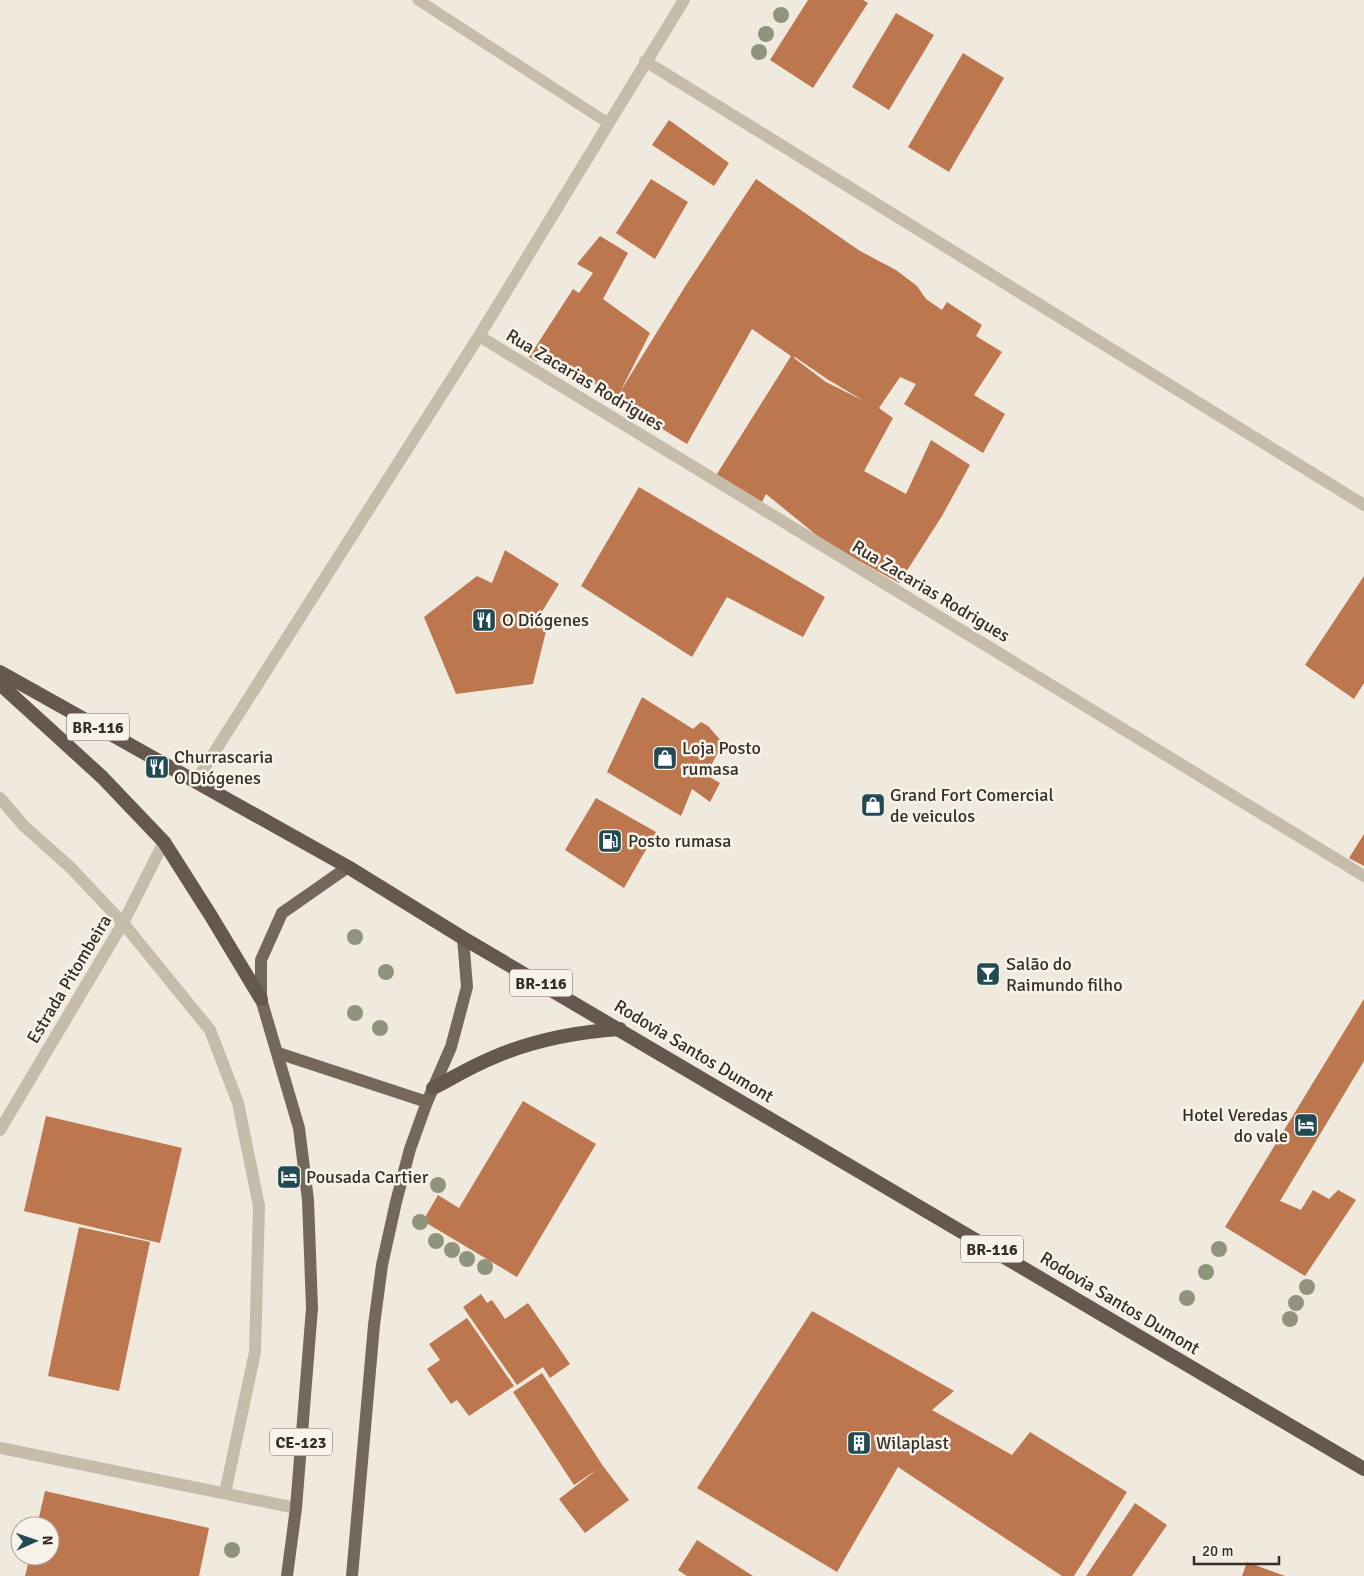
<svg xmlns="http://www.w3.org/2000/svg" width="1364" height="1576" font-family="Signika,sans-serif">
<style>
.building{fill:#bc774f;fill-rule:evenodd}
.lines{fill:none;stroke-linecap:round;stroke-linejoin:round}
.service{stroke:#c7bbaa;stroke-width:11}
.minor{stroke:#c7bbaa;stroke-width:12}
.tertiary{stroke:#c7bbaa;stroke-width:12}
.primary{stroke:#76675b;stroke-width:12}
.trunk{stroke:#66584e;stroke-width:14}
.tree{fill:#8f957d}
.labels{text-anchor:middle;stroke-width:5;stroke-linejoin:round;paint-order:stroke}
.shield{fill:#f8f3e9;stroke:#706963;stroke-width:1}
.shield-label{font-size:16px;font-weight:bold;fill:#352e29}
.street-label{font-size:18px;fill:#352e29;stroke:#f8f3e9}
.poi-label{font-size:18px;fill:#352e29;stroke:#f8f3e9;text-anchor:start}
</style>
<rect width="100%" height="100%" fill="#f0e9dd"/>
<g class="building">
<path d="M 808,0 L 863,0 L 868,3 L 813,88 L 770,60 Z"/>
<path d="M 896,13 L 934,35 L 889,110 L 852,87 Z"/>
<path d="M 963,53 L 1004,78 L 949,172 L 908,147 Z"/>
<path d="M 669,120 L 729,163 L 714,186 L 652,145 Z"/>
<path d="M 651,179 L 688,202 L 655,259 L 616,233 Z"/>
<path d="M 756,179 L 860,251 L 896,270 L 917,286 L 926,299 L 942,310 L 947,302 L 982,325 L 976,336 L 1002,352 L 974,395 L 1005,414 L 983,453 L 904,404 L 916,384 L 900,377 L 879,408 L 893,418 L 864,471 L 906,494 L 931,440 L 970,465 L 942,516 L 899,583 L 825,542 L 766,494 L 761,504 L 715,477 L 791,356 L 752,329 L 687,444 L 641,416 L 617,397 L 542,354 L 537,362 L 529,357 L 573,289 L 579,293 L 593,273 L 577,264 L 600,236 L 628,253 L 603,299 L 650,333 L 620,392 L 686,285 ZM 795,357 L 827,379 L 864,401 L 826,382 L 794,358 Z"/>
<path d="M 639,487 L 825,597 L 803,637 L 727,597 L 692,657 L 581,586 Z"/>
<path d="M 505,550 L 559,584 L 538,618 L 548,623 L 533,684 L 456,694 L 424,617 L 477,576 L 492,583 Z"/>
<path d="M 1364,576 L 1364,683 L 1354,699 L 1305,665 Z"/>
<path d="M 642,697 L 693,729 L 701,722 L 708,726 L 723,743 L 706,775 L 720,783 L 710,802 L 692,789 L 681,816 L 607,772 Z"/>
<path d="M 596,798 L 656,832 L 624,888 L 565,850 Z"/>
<path d="M 1364,834 L 1364,866 L 1349,858 Z"/>
<path d="M 1364,999 L 1364,1061 L 1280,1201 L 1301,1210 L 1313,1190 L 1329,1199 L 1338,1190 L 1356,1200 L 1305,1276 L 1225,1227 Z"/>
<path d="M 523,1101 L 596,1144 L 517,1277 L 423,1221 L 438,1195 L 459,1208 Z"/>
<path d="M 46,1116 L 182,1148 L 160,1243 L 24,1211 Z"/>
<path d="M 79,1227 L 150,1242 L 119,1391 L 48,1376 Z"/>
<path d="M 481,1294 L 487,1303 L 492,1300 L 505,1319 L 528,1303 L 570,1364 L 550,1378 L 543,1367 L 517,1385 L 463,1307 Z"/>
<path d="M 812,1311 L 954,1391 L 932,1410 L 1012,1455 L 1030,1432 L 1127,1492 L 1074,1576 L 1062,1576 L 898,1467 L 837,1572 L 697,1488 Z"/>
<path d="M 467,1318 L 514,1386 L 469,1416 L 457,1400 L 451,1404 L 427,1369 L 440,1360 L 429,1344 Z"/>
<path d="M 542,1373 L 603,1466 L 629,1500 L 585,1533 L 559,1499 L 598,1469 L 574,1485 L 513,1392 Z"/>
<path d="M 45,1491 L 209,1528 L 199,1576 L 25,1576 L 30,1556 L 50,1556 L 50,1526 L 37,1526 Z"/>
<path d="M 1135,1503 L 1167,1525 L 1132,1576 L 1086,1576 Z"/>
<path d="M 697,1540 L 753,1576 L 687,1576 L 678,1570 Z"/>
<path d="M 1247,1562 L 1285,1576 L 1242,1576 Z"/>
</g>
<g class="lines">
<path class="service" d="M 418,0 L 608,123"/>
<g class="minor">
<path d="M 645,61 L 1364,505"/>
<path d="M 479,336 L 1364,876"/>
<path d="M 0,798 L 24,826 L 71,868 L 123,923 L 210,1030 L 238,1103 L 259,1206 L 255,1352 L 225,1493"/>
<path d="M 0,1130 L 123,923 L 164,842"/>
<path d="M 0,1448 L 296,1508"/>
</g>
<path class="tertiary" d="M 196,781 L 479,336 L 684,0"/>
<g class="primary">
<path d="M 278,1053 L 427,1102"/>
<path d="M 287,1576 L 296,1508 L 312,1308 L 308,1200 L 299,1128 L 261,999 L 261,960 L 282,913 L 348,867"/>
<path d="M 352,1576 L 374,1325 L 382,1265 L 396,1202 L 410,1149 L 427,1102 L 451,1047 L 467,987 L 463,938"/>
</g>
<g class="trunk">
<path d="M 0,672 L 348,867 L 463,938 L 1364,1469"/>
<path d="M 0,684 L 102,777 L 164,842 L 211,916 L 261,999"/>
<path d="M 433,1088 C 453,1078 472,1066 492,1058 C 533,1040 575,1032 620,1029"/>
</g>
</g>
<g class="tree">
<circle cx="781" cy="15" r="8"/>
<circle cx="766" cy="34" r="8"/>
<circle cx="759" cy="52" r="8"/>
<circle cx="355" cy="937" r="8"/>
<circle cx="386" cy="972" r="8"/>
<circle cx="355" cy="1013" r="8"/>
<circle cx="380" cy="1028" r="8"/>
<circle cx="438" cy="1185" r="8"/>
<circle cx="420" cy="1222" r="8"/>
<circle cx="436" cy="1241" r="8"/>
<circle cx="1219" cy="1249" r="8"/>
<circle cx="452" cy="1250" r="8"/>
<circle cx="467" cy="1259" r="8"/>
<circle cx="485" cy="1267" r="8"/>
<circle cx="1206" cy="1272" r="8"/>
<circle cx="1307" cy="1287" r="8"/>
<circle cx="1187" cy="1298" r="8"/>
<circle cx="1296" cy="1303" r="8"/>
<circle cx="1290" cy="1319" r="8"/>
<circle cx="232" cy="1550" r="8"/>
</g>
<defs>
<symbol id="restaurant-square" viewBox="-11 -11 22 22"><rect x="-9" y="-9" width="18" height="18" rx="4" fill="#224a53" stroke="#f8f3e9"/><path d="M-5-6h1v4h1v-4h1v4h1v-4h1v5L-1.5 .5V6h-2V.5L-5-1ZM5-6V6H3V1.5H1.5Q1.5-4 5-6Z" fill="#fff"/></symbol>
<symbol id="shop-square" viewBox="-11 -11 22 22"><rect x="-9" y="-9" width="18" height="18" rx="4" fill="#224a53" stroke="#f8f3e9"/><path d="M-5-2.5h2.3a2.7 3.5 0 0 1 5.4 0H5L5.5 6h-11ZM-1.5-2.5h3a1.5 2.3 0 0 0-3 0Z" fill="#fff"/></symbol>
<symbol id="fuel-square" viewBox="-11 -11 22 22"><rect x="-9" y="-9" width="18" height="18" rx="4" fill="#224a53" stroke="#f8f3e9"/><path d="M-5.5-6h7V0h2V4h1.3V-2.5L3-4.5l.8-.8L6-3V5H2.5V1h-1V6h-7ZM-4.2-4.7v3.2H.2V-4.7Z" fill="#fff"/></symbol>
<symbol id="bar-square" viewBox="-11 -11 22 22"><rect x="-9" y="-9" width="18" height="18" rx="4" fill="#224a53" stroke="#f8f3e9"/><path d="M-6-5H6L.8 .8V4.5H3.5V6h-7V4.5H-.8V.8Z" fill="#fff"/></symbol>
<symbol id="hotel-square" viewBox="-11 -11 22 22"><rect x="-9" y="-9" width="18" height="18" rx="4" fill="#224a53" stroke="#f8f3e9"/><path d="M-6-4.5h1.5V1H6V5H4.5V3h-9V5H-6ZM-4 0a1.8 1.8 0 1 1 3.6 0ZM.5 0V-2.5h3Q6-2.5 6 0Z" fill="#fff"/></symbol>
<symbol id="building-square" viewBox="-11 -11 22 22"><rect x="-9" y="-9" width="18" height="18" rx="4" fill="#224a53" stroke="#f8f3e9"/><path d="M-4-6H4V6H1V3H-1V6H-4ZM-2.5-4.3h1.7v1.8h-1.7ZM.8-4.3h1.7v1.8H.8ZM-2.5-1h1.7V.8h-1.7ZM.8-1h1.7V.8H.8Z" fill="#fff"/></symbol>
</defs>
<g fill-rule="evenodd">
<use href="#restaurant-square" x="470" y="606" width="28" height="28"/>
<use href="#shop-square" x="651" y="744" width="28" height="28"/>
<use href="#restaurant-square" x="143" y="753" width="28" height="28"/>
<use href="#shop-square" x="859" y="791" width="28" height="28"/>
<use href="#fuel-square" x="596" y="827" width="28" height="28"/>
<use href="#bar-square" x="974" y="960" width="28" height="28"/>
<use href="#hotel-square" x="1292" y="1111" width="28" height="28"/>
<use href="#hotel-square" x="275" y="1163" width="28" height="28"/>
<use href="#building-square" x="845" y="1429" width="28" height="28"/>
</g>
<g class="labels">
<g class="shield">
<rect x="67" y="713.5" width="62" height="27" rx="4"/>
<rect x="510" y="969.5" width="62" height="27" rx="4"/>
<rect x="961" y="1235.5" width="62" height="27" rx="4"/>
<rect x="270" y="1428.5" width="62" height="27" rx="4"/>
</g>
<g class="shield-label">
<text x="98" y="733">BR-116</text>
<text x="541" y="989">BR-116</text>
<text x="992" y="1255">BR-116</text>
<text x="301" y="1448">CE-123</text>
</g>
<g class="street-label">
<text transform="translate(585 380) rotate(31)" y="6">Rua Zacarias Rodrigues</text>
<text transform="translate(931 591) rotate(31)" y="6">Rua Zacarias Rodrigues</text>
<text transform="translate(69 979) rotate(-59)" y="6">Estrada Pitombeira</text>
<text transform="translate(694 1051) rotate(31)" y="6">Rodovia Santos Dumont</text>
<text transform="translate(1120 1303) rotate(31)" y="6">Rodovia Santos Dumont</text>
</g>
<g class="poi-label">
<text x="502" y="626">O Diógenes</text>
<text x="682" y="754">Loja Posto<tspan x="682" dy="21">rumasa</tspan></text>
<text x="174" y="763">Churrascaria<tspan x="174" dy="21">O Diógenes</tspan></text>
<text x="890" y="801">Grand Fort Comercial<tspan x="890" dy="21">de veiculos</tspan></text>
<text x="628" y="847">Posto rumasa</text>
<text x="1006" y="970">Salão do<tspan x="1006" dy="21">Raimundo filho</tspan></text>
<text x="1288" y="1121" text-anchor="end">Hotel Veredas<tspan x="1288" dy="21">do vale</tspan></text>
<text x="306" y="1183">Pousada Cartier</text>
<text x="876" y="1449">Wilaplast</text>
</g>
</g>
<g transform="translate(35 1541) rotate(88)"><circle r="24" fill="#f8f3e9" stroke="#aaa49c"/>
<path d="M0-4L9 19L0 12L-9 19Z" fill="#224a53"/>
<text y="-8" font-size="14" font-weight="bold" text-anchor="middle" fill="#352e29">N</text>
</g>
<path d="M1194 1556v8h85v-8" fill="none" stroke="#352e29" stroke-width="2.5"/>
<text x="1202" y="1556" font-size="15" fill="#352e29" stroke="#f8f3e9" stroke-width="4" paint-order="stroke">20 m</text>
</svg>
